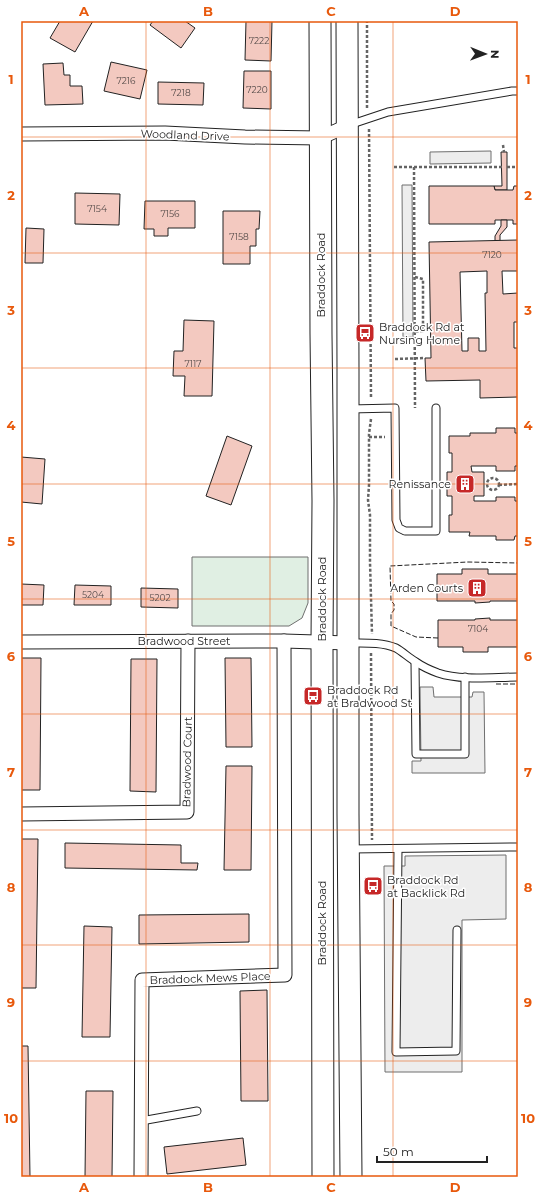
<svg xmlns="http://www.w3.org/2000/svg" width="539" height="1198" font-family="Montserrat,sans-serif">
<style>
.green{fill:#e0efe3;stroke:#6f6f6f}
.parking{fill:#ededed;stroke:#6f6f6f}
.building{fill:#f3c9c0;stroke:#222;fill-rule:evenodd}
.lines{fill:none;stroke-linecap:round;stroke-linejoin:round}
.lane-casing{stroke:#222;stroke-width:9}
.street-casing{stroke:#222;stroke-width:15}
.primary-casing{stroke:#222;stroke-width:23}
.path{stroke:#646464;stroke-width:2.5;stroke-dasharray:3 2;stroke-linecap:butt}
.lane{stroke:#fff;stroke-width:7}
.street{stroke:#fff;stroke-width:13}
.primary{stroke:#fff;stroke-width:21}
.fence{stroke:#222;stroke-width:1;stroke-dasharray:5 2;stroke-linecap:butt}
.grid{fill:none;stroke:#e8590c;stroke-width:1;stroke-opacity:0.55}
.labels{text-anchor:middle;stroke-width:3;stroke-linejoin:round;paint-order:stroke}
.number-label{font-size:9px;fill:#564c4a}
.street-label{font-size:11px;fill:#222;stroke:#fff}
.poi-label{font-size:11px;fill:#222;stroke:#fff;text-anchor:start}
.neatline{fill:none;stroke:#e8590c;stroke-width:1.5}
.grid-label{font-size:13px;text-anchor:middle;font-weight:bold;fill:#e8590c}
</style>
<rect width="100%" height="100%" fill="#fff"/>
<path class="green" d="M 192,557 L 308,557 L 308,603 L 302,618 L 289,626 L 192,626 Z"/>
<g class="parking">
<path d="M 491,151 L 491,163 L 430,164 L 430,152 Z"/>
<path d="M 402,185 L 412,185 L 413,337 L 403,337 Z"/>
<path d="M 420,687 L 433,687 L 434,697 L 472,697 L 473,692 L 484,692 L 485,773 L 412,773 L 412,761 L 421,761 Z"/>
<path d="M 506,855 L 506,919 L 462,920 L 462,1072 L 385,1072 L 384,866 L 405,866 L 405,856 Z"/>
</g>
<g class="building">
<path d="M 60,21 L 93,21 L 75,52 L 50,38 Z"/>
<path d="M 153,21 L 185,21 L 195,28 L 181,48 L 150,25 Z"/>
<path d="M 246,21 L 272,21 L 271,61 L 245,60 Z"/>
<path d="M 111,62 L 147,70 L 140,99 L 104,91 Z"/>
<path d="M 63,63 L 64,75 L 70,75 L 70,86 L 82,86 L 83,104 L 45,105 L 43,64 Z"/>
<path d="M 244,71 L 271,71 L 271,109 L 243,108 Z"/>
<path d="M 158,82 L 204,83 L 203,105 L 158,104 Z"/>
<path d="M 501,152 L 507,152 L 507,190 L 495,190 L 494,186 L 502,186 Z"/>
<path d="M 429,186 L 494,186 L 495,190 L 513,190 L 514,186 L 518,186 L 518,224 L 513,224 L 513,220 L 495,220 L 495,224 L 429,224 Z"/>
<path d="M 75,193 L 120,194 L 119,225 L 75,224 Z"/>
<path d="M 145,201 L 195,201 L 195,228 L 168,228 L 168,236 L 154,236 L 154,229 L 144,229 Z"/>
<path d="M 223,211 L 260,211 L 259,229 L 256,229 L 256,246 L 250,246 L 250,264 L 223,264 Z"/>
<path d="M 501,220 L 507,220 L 507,227 L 500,235 L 500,241 L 495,241 L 495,236 L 501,226 Z"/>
<path d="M 26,228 L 44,229 L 43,263 L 25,263 Z"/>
<path d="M 518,240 L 518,271 L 502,271 L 503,294 L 518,293 L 518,322 L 514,322 L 514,348 L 518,348 L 518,397 L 480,398 L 480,380 L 426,381 L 425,358 L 431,358 L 429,242 ZM 487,271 L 487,293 L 485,293 L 486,351 L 479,351 L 479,338 L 468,338 L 468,351 L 462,351 L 460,272 Z"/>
<path d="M 184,320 L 214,321 L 212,396 L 184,396 L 185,376 L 173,376 L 174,351 L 183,351 Z"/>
<path d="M 496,428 L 515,428 L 515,433 L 518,433 L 518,466 L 515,466 L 515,471 L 496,471 L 496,466 L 471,466 L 472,472 L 484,472 L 484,496 L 474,496 L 474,501 L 496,501 L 496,497 L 515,497 L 515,501 L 518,501 L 518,536 L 515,536 L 514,540 L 496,540 L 496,536 L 469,536 L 470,532 L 449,532 L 449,515 L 452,515 L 452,496 L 447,496 L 447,472 L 452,472 L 452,453 L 449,453 L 449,436 L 470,436 L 470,433 L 496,433 Z"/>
<path d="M 227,436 L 252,446 L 231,505 L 206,496 Z"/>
<path d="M 21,457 L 45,459 L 42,504 L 21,502 Z"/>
<path d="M 462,569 L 488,569 L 488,574 L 518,574 L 518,601 L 490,601 L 490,602 L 475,603 L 475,601 L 437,601 L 437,574 L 462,574 Z"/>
<path d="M 21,584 L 44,585 L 43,605 L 21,605 Z"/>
<path d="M 75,585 L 111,586 L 111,605 L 74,605 Z"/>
<path d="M 141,588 L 178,589 L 178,608 L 141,607 Z"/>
<path d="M 490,618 L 490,620 L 518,620 L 518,647 L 488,647 L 488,652 L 463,652 L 463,647 L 438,647 L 438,620 L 475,620 L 475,619 Z"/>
<path d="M 21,658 L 41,658 L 40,790 L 21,790 Z"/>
<path d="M 225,658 L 251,658 L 252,747 L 226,747 Z"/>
<path d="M 131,659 L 157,659 L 156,792 L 130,791 Z"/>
<path d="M 226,766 L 252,766 L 251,870 L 224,870 Z"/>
<path d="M 21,839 L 38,839 L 36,988 L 21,988 Z"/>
<path d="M 65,843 L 181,845 L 181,863 L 198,863 L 197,870 L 65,868 Z"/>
<path d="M 249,914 L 249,942 L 139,944 L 139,915 Z"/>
<path d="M 84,926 L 112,927 L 110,1037 L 82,1037 Z"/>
<path d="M 267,990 L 268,1101 L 241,1101 L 240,991 Z"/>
<path d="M 21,1046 L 28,1046 L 30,1177 L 21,1177 Z"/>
<path d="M 86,1091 L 113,1091 L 112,1177 L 85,1177 Z"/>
<path d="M 243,1138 L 246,1165 L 167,1174 L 164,1147 Z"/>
</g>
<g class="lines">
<defs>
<g id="lane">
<path d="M 349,125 L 388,112 L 512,91 L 518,91"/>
<path d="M 350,409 L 395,408 L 396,520 L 399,528 L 405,531 L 436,531 L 436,408"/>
<path d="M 350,643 C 365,643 382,642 396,648 C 403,652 409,658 416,662 C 423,667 430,670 438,673 C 462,681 493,677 518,677"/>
<path d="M 415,662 L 416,754 L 465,754 L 465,677"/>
<path d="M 351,849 L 518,847"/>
<path d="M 398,849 L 396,1052 L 456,1051 L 457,930"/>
<path d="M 141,1121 L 197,1111"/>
</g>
<g id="street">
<path d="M 21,134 L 165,133 L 245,137 L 320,138 L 347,126"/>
<path d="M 21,642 L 284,641 L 348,643"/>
<path d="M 21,814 L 187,812 L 188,641"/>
<path d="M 141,1177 L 142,980 L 285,975 L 284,641"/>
</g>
<g id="primary">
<path d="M 320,21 L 321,334 L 323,501 L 322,642 L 323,1177"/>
<path d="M 347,21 L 348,370 L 348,814 L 351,1177"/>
</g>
</defs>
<use href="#lane" class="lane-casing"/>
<use href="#street" class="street-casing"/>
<use href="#primary" class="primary-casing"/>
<g class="path">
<path d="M 367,108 L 367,21"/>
<path d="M 369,129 L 371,398"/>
<path d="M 503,145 L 504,152"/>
<path d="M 394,167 L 502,167"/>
<path d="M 414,167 L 415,408"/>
<path d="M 507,167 L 518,167"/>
<path d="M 415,277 L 423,279 L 423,331 L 415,332"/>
<path d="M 395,359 L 425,358"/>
<path d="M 371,419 L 369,434 L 369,485 L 368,500 L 370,515 L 370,562 L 372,634"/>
<path d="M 369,437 L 385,437"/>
<circle cx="493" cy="484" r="6"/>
<path d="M 499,485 L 518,484"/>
<path d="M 371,653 L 372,840"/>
</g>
<use href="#lane" class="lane"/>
<use href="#street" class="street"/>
<use href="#primary" class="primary"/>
<g class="fence">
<path d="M 438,638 L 416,637 L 391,626 L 391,614 L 394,610 L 394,604 L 391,601 L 390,566 L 468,562 L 518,563"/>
<path d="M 496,684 L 518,684"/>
</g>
</g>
<path class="grid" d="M 146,21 L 146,1177M 270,21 L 270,1177M 393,21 L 393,1177M 21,137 L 518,137M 21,253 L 518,253M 21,368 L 518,368M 21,484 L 518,484M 21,599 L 518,599M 21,714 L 518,714M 21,830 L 518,830M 21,945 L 518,945M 21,1061 L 518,1061"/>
<defs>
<symbol id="bus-square" viewBox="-11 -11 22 22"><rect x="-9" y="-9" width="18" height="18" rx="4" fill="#c62828" stroke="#fff"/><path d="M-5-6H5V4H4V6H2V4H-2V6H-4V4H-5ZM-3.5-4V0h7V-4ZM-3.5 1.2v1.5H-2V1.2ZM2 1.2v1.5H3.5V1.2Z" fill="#fff"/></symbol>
<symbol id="building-square" viewBox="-11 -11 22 22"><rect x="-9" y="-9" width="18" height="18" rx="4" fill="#c62828" stroke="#fff"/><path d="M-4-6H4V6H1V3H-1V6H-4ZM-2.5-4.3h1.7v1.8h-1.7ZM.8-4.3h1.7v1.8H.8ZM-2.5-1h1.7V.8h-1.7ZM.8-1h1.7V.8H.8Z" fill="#fff"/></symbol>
</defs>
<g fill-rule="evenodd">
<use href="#bus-square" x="354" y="322" width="22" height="22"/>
<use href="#building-square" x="454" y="473" width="22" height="22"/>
<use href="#building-square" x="466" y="577" width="22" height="22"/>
<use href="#bus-square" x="302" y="685" width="22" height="22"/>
<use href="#bus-square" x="362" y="875" width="22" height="22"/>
</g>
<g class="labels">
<g class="number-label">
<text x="259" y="44">7222</text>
<text x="126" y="84">7216</text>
<text x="257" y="93">7220</text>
<text x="181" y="96">7218</text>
<text x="97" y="212">7154</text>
<text x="170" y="217">7156</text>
<text x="239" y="240">7158</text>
<text x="492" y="258">7120</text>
<text x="193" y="367">7117</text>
<text x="93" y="598">5204</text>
<text x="160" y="601">5202</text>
<text x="478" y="632">7104</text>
</g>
<g class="street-label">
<text transform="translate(185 135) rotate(2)" y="4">Woodland Drive</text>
<text transform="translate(321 275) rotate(-90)" y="4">Braddock Road</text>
<text transform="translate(322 599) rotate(-90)" y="4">Braddock Road</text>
<text x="184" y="645">Bradwood Street</text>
<text transform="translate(187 762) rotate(-89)" y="4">Bradwood Court</text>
<text transform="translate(322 923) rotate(-90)" y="4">Braddock Road</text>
<text transform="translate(210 978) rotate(-2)" y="4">Braddock Mews Place</text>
</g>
<g class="poi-label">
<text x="379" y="331">Braddock Rd at<tspan x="379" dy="13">Nursing Home</tspan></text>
<text x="451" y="488" text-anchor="end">Renissance</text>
<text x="463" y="592" text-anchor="end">Arden Courts</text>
<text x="327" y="694">Braddock Rd<tspan x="327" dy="13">at Bradwood St</tspan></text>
<text x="387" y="884">Braddock Rd<tspan x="387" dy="13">at Backlick Rd</tspan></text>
</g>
</g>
<rect width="539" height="1198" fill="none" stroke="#ffffff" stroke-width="44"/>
<g transform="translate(485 54) rotate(91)" stroke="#ffffff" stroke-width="3" paint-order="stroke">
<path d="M0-3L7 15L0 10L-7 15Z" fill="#222222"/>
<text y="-6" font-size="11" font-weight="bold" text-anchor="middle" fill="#222222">N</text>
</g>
<path d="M377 1156v6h110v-6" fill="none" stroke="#222222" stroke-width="2"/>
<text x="383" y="1156" font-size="12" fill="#222222" stroke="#ffffff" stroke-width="3" paint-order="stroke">50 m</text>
<rect x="22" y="22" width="495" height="1154" class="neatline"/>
<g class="grid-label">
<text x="84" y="16">A</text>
<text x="208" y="16">B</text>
<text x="331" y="16">C</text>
<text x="455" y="16">D</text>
<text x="11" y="84">1</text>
<text x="528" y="84">1</text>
<text x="11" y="200">2</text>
<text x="528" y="200">2</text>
<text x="11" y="315">3</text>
<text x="528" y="315">3</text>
<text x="11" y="430">4</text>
<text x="528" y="430">4</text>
<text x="11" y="546">5</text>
<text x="528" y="546">5</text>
<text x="11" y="661">6</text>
<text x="528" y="661">6</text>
<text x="11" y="777">7</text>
<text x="528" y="777">7</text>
<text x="11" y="892">8</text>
<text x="528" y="892">8</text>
<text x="11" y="1007">9</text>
<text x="528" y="1007">9</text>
<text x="11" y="1123">10</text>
<text x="528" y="1123">10</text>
<text x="84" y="1192">A</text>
<text x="208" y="1192">B</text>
<text x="331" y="1192">C</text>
<text x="455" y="1192">D</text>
</g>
</svg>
